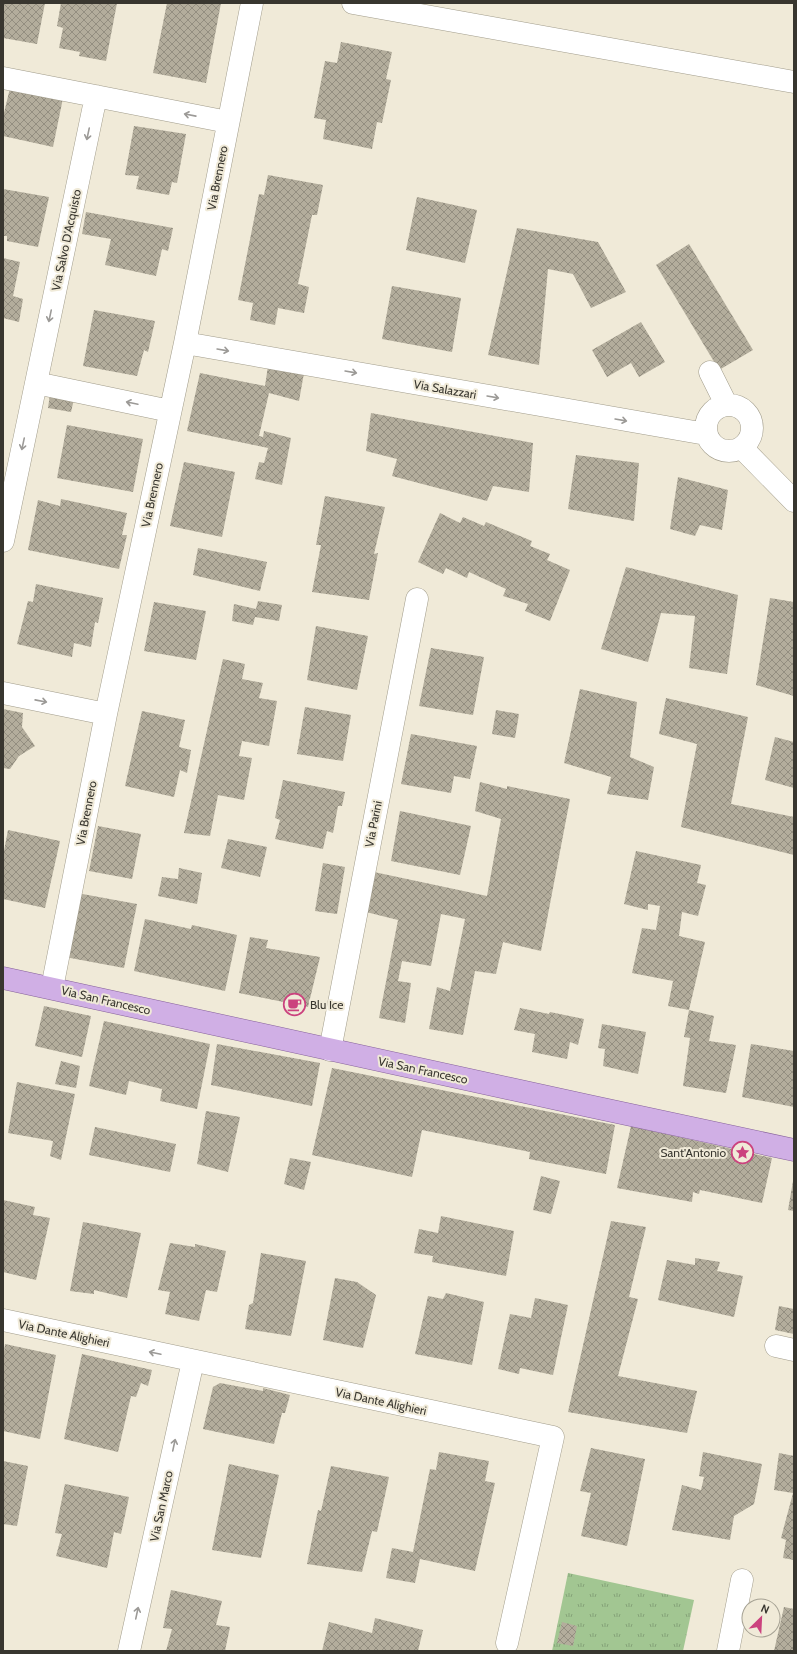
<svg xmlns="http://www.w3.org/2000/svg" width="797" height="1654" viewBox="0 0 797 1654" font-family="Cabin,sans-serif">
  <style>
    .park { fill: url(#park-tufts) }
    .building { fill: url(#building-cross-hatch) }
    .lines { fill: none; stroke-linecap: round; stroke-linejoin: round }
    .minor-casing { stroke: #a19c8b; stroke-width: 23 }
    .major-casing { stroke: #86629a; stroke-width: 23 }
    .minor { stroke: #fff; stroke-width: 22 }
    .major { stroke: #d0afe5; stroke-width: 22 }
    .oneway { stroke: #9c9a97 }
    .labels { text-anchor: middle; dominant-baseline: central; stroke-width: 4; stroke-linejoin: round; paint-order: stroke }
    .street-label { font-size: 12px; fill: #38362f; stroke: #f0ead8 }
    .poi-label { font-size: 12px; fill: #38362f; stroke: #f0ead8; text-anchor: start }
  </style>
  <defs>
    <pattern id="park-tufts" width="24" height="20" patternUnits="userSpaceOnUse"><rect width="24" height="20" fill="#a2c692"/><path d="M3 7l-1-3M5 7V3M7 7l1-3M15 17l-1-3M17 17v-4M19 17l1-3" fill="none" stroke="#85a278"/></pattern>
    <pattern id="building-cross-hatch" width="8" height="8" patternUnits="userSpaceOnUse"><rect width="8" height="8" fill="#b3ad9c"/><path d="M0 0l8 8M0 8l8-8" fill="none" stroke="#938e80"/></pattern>
  </defs>
  <rect width="100%" height="100%" fill="#f0ead8"/>
  <!-- park -->
  <path class="park" d="M 568,1573 L 694,1600 L 683,1651 L 552,1651 Z"/>
  <!-- building -->
  <path class="building" d="M 3,3 L 45,3 L 37,44 L 3,38 Z
    M 61,3 L 117,3 L 106,61 L 79,56 L 80,52 L 59,48 L 63,28 L 57,26 Z
    M 167,3 L 221,3 L 206,83 L 153,73 Z
    M 341,42 L 392,52 L 386,79 L 391,80 L 382,123 L 377,122 L 372,149 L 323,139 L 326,120 L 314,118 L 325,61 L 337,63 Z
    M 10,88 L 63,98 L 53,147 L 3,136 L 3,117 Z
    M 134,126 L 186,134 L 177,183 L 172,182 L 169,195 L 136,189 L 139,176 L 125,175 Z
    M 268,175 L 323,185 L 317,215 L 312,215 L 298,284 L 309,287 L 304,313 L 278,308 L 275,325 L 250,320 L 253,303 L 238,300 L 259,194 L 264,195 Z
    M 3,189 L 49,197 L 38,247 L 7,241 L 7,236 L 3,236 Z
    M 417,197 L 477,210 L 465,263 L 406,250 Z
    M 86,212 L 173,228 L 168,251 L 162,249 L 156,276 L 105,265 L 111,239 L 82,234 Z
    M 517,228 L 598,242 L 626,292 L 591,308 L 573,274 L 548,269 L 539,365 L 488,355 Z
    M 689,244 L 753,350 L 719,370 L 656,265 Z
    M 3,258 L 20,262 L 13,296 L 23,299 L 19,322 L 3,318 Z
    M 392,286 L 461,298 L 452,352 L 382,339 Z
    M 94,310 L 155,321 L 148,352 L 144,350 L 137,376 L 83,366 Z
    M 641,322 L 665,362 L 639,377 L 631,363 L 607,377 L 592,350 Z
    M 268,366 L 304,373 L 299,401 L 269,393 L 259,436 L 263,437 L 264,431 L 291,438 L 282,485 L 255,479 L 259,462 L 264,463 L 268,448 L 187,431 L 200,373 L 265,386 Z
    M 50,394 L 74,399 L 71,412 L 48,408 Z
    M 371,413 L 533,443 L 529,492 L 493,486 L 487,501 L 392,476 L 397,459 L 366,451 Z
    M 67,425 L 143,439 L 133,492 L 57,478 Z
    M 576,455 L 639,463 L 634,521 L 568,509 Z
    M 184,462 L 235,472 L 222,537 L 170,526 Z
    M 678,477 L 728,490 L 722,530 L 700,525 L 695,536 L 670,529 Z
    M 325,496 L 385,507 L 374,554 L 378,553 L 369,600 L 312,592 L 321,545 L 316,545 Z
    M 61,499 L 127,513 L 122,535 L 127,535 L 119,569 L 28,550 L 38,500 L 60,506 Z
    M 440,513 L 460,523 L 463,517 L 484,526 L 486,522 L 532,541 L 530,546 L 550,554 L 547,560 L 570,570 L 550,621 L 525,611 L 528,604 L 503,596 L 506,589 L 469,572 L 467,578 L 446,568 L 443,574 L 418,562 Z
    M 198,548 L 267,562 L 260,591 L 193,575 Z
    M 626,567 L 738,595 L 727,674 L 689,668 L 695,616 L 661,613 L 648,662 L 601,649 Z
    M 36,584 L 103,598 L 98,623 L 95,622 L 91,647 L 74,643 L 72,657 L 17,644 L 28,601 L 33,602 Z
    M 770,598 L 794,602 L 794,696 L 756,685 Z
    M 258,601 L 282,605 L 279,621 L 255,617 L 253,625 L 232,621 L 234,604 L 256,609 Z
    M 154,602 L 206,611 L 196,660 L 144,651 Z
    M 316,626 L 368,636 L 357,690 L 307,680 Z
    M 431,648 L 484,657 L 473,715 L 419,706 Z
    M 223,659 L 245,664 L 242,679 L 263,683 L 259,698 L 277,701 L 269,746 L 242,741 L 239,756 L 252,758 L 244,800 L 218,795 L 210,836 L 184,833 Z
    M 580,689 L 637,702 L 630,757 L 654,767 L 648,800 L 607,794 L 611,777 L 564,763 Z
    M 666,698 L 748,717 L 731,804 L 794,817 L 794,855 L 681,827 L 697,744 L 659,734 Z
    M 305,707 L 351,715 L 343,761 L 297,754 Z
    M 3,709 L 23,713 L 22,727 L 35,746 L 19,756 L 10,769 L 3,768 Z
    M 496,710 L 519,714 L 515,738 L 492,734 Z
    M 142,711 L 185,720 L 179,747 L 191,750 L 187,773 L 180,770 L 174,797 L 125,786 Z
    M 411,734 L 477,746 L 470,779 L 454,776 L 451,793 L 401,784 Z
    M 775,737 L 794,742 L 794,788 L 765,780 Z
    M 283,780 L 345,792 L 342,806 L 338,806 L 333,833 L 327,831 L 323,849 L 275,839 L 280,820 L 275,818 Z
    M 480,782 L 507,789 L 507,786 L 570,799 L 541,951 L 503,942 L 496,974 L 475,971 L 463,1035 L 429,1029 L 437,987 L 450,991 L 465,919 L 441,914 L 431,966 L 402,961 L 398,981 L 411,983 L 405,1023 L 379,1018 L 398,920 L 366,912 L 374,872 L 487,896 L 501,819 L 475,811 Z
    M 400,811 L 471,826 L 460,875 L 391,861 Z
    M 98,826 L 141,834 L 132,879 L 89,871 Z
    M 8,830 L 60,841 L 45,908 L 3,899 L 3,856 Z
    M 228,839 L 267,847 L 260,877 L 221,868 Z
    M 636,851 L 701,865 L 697,883 L 706,885 L 698,916 L 682,912 L 679,936 L 705,942 L 689,1010 L 668,1006 L 673,981 L 632,973 L 642,928 L 656,930 L 660,906 L 648,904 L 648,910 L 624,904 Z
    M 323,863 L 345,867 L 337,914 L 315,911 Z
    M 179,868 L 202,873 L 197,904 L 158,896 L 162,877 L 178,879 Z
    M 77,893 L 137,904 L 124,968 L 65,957 Z
    M 145,919 L 191,929 L 192,925 L 237,935 L 225,991 L 134,971 Z
    M 250,937 L 268,940 L 266,948 L 320,957 L 308,1007 L 239,993 Z
    M 44,1006 L 91,1016 L 82,1057 L 35,1046 Z
    M 520,1008 L 549,1014 L 550,1012 L 584,1019 L 578,1045 L 570,1042 L 567,1059 L 532,1052 L 535,1034 L 514,1030 Z
    M 689,1010 L 714,1016 L 709,1041 L 736,1045 L 726,1093 L 683,1086 L 690,1038 L 684,1037 Z
    M 104,1021 L 210,1044 L 197,1109 L 160,1101 L 162,1089 L 129,1081 L 126,1095 L 89,1086 Z
    M 602,1024 L 646,1032 L 638,1074 L 603,1066 L 605,1049 L 598,1048 Z
    M 217,1044 L 320,1063 L 312,1106 L 211,1085 Z
    M 751,1044 L 794,1051 L 794,1107 L 742,1097 Z
    M 61,1061 L 80,1066 L 76,1088 L 55,1084 Z
    M 332,1068 L 615,1125 L 606,1174 L 529,1159 L 530,1152 L 422,1130 L 412,1177 L 312,1155 Z
    M 17,1082 L 75,1094 L 61,1160 L 50,1156 L 53,1141 L 8,1133 Z
    M 206,1111 L 240,1117 L 228,1172 L 197,1164 Z
    M 631,1126 L 772,1158 L 762,1203 L 700,1190 L 699,1194 L 693,1192 L 692,1202 L 617,1188 Z
    M 95,1127 L 176,1144 L 170,1172 L 89,1155 Z
    M 290,1158 L 311,1162 L 304,1190 L 284,1184 Z
    M 541,1176 L 560,1181 L 551,1214 L 533,1210 Z
    M 793,1181 L 794,1181 L 794,1211 L 788,1210 Z
    M 3,1200 L 35,1207 L 33,1215 L 50,1218 L 36,1280 L 3,1272 Z
    M 441,1216 L 514,1231 L 506,1276 L 432,1262 L 433,1256 L 414,1253 L 419,1229 L 438,1233 Z
    M 611,1221 L 646,1227 L 629,1297 L 638,1299 L 618,1376 L 697,1391 L 687,1433 L 568,1412 Z
    M 83,1222 L 141,1233 L 127,1298 L 94,1290 L 94,1294 L 70,1291 Z
    M 170,1243 L 195,1247 L 195,1244 L 226,1251 L 217,1292 L 206,1290 L 199,1321 L 165,1314 L 170,1292 L 158,1290 Z
    M 261,1253 L 306,1261 L 291,1336 L 245,1329 L 249,1305 L 253,1303 Z
    M 695,1258 L 720,1262 L 717,1271 L 743,1276 L 734,1317 L 658,1300 L 667,1260 L 695,1265 Z
    M 335,1278 L 357,1282 L 376,1295 L 363,1348 L 323,1340 Z
    M 446,1293 L 484,1302 L 472,1365 L 415,1354 L 428,1296 L 443,1299 Z
    M 535,1298 L 568,1305 L 553,1375 L 520,1368 L 519,1374 L 498,1369 L 510,1314 L 531,1318 Z
    M 779,1306 L 794,1309 L 794,1334 L 775,1330 Z
    M 5,1344 L 56,1355 L 40,1439 L 3,1431 L 3,1359 Z
    M 82,1354 L 152,1370 L 148,1386 L 141,1383 L 136,1397 L 131,1396 L 118,1452 L 64,1439 Z
    M 220,1383 L 263,1391 L 263,1388 L 290,1395 L 285,1413 L 282,1413 L 274,1444 L 203,1429 L 213,1387 Z
    M 591,1448 L 645,1459 L 627,1546 L 581,1536 L 591,1493 L 580,1491 Z
    M 439,1452 L 489,1461 L 485,1481 L 495,1483 L 475,1571 L 420,1559 L 415,1583 L 386,1578 L 392,1548 L 413,1552 L 430,1469 L 436,1470 Z
    M 703,1452 L 762,1464 L 754,1504 L 734,1516 L 730,1540 L 672,1530 L 682,1485 L 701,1490 L 704,1477 L 699,1476 Z
    M 779,1453 L 794,1456 L 794,1560 L 783,1558 L 786,1540 L 781,1538 L 793,1493 L 774,1490 Z
    M 3,1461 L 28,1466 L 17,1526 L 3,1524 Z
    M 229,1464 L 279,1475 L 261,1558 L 212,1550 Z
    M 331,1466 L 389,1477 L 377,1532 L 372,1531 L 362,1572 L 307,1564 L 318,1510 L 321,1511 Z
    M 65,1484 L 129,1497 L 121,1534 L 114,1532 L 107,1568 L 56,1556 L 62,1534 L 55,1533 Z
    M 171,1590 L 222,1601 L 216,1625 L 230,1627 L 225,1651 L 166,1651 L 172,1629 L 163,1628 Z
    M 784,1607 L 794,1609 L 794,1651 L 774,1651 Z
    M 375,1618 L 423,1630 L 418,1651 L 322,1651 L 329,1622 L 372,1633 Z
    M 562,1622 L 577,1626 L 573,1646 L 557,1643 Z"/>
  <g class="lines">
    <defs>
      <path id="minor" d="M 353,3 L 794,82
        M 3,78 L 228,122
        M 185,343 L 706,434
        M 710,372 L 726,404
        M 36,383 L 170,411
        M706 428a23 23 0 1 1 46 0a23 23 0 1 1-46 0Z
        M 742,448 L 794,501
        M 3,541 L 96,96
        M 3,693 L 106,714
        M 52,988 L 106,714 L 185,343 L 252,3
        M 330,1050 L 417,599
        M 3,1320 L 553,1437 L 507,1643
        M 776,1346 L 794,1350
        M 129,1651 L 193,1361
        M 728,1651 L 742,1580"/>
      <path id="major" d="M 3,978 L 589,1106 L 794,1150"/>
    </defs>
    <!-- minor casing -->
    <use href="#minor" class="minor-casing"/>
    <!-- major casing -->
    <use href="#major" class="major-casing"/>
    <!-- minor -->
    <use href="#minor" class="minor"/>
    <!-- major -->
    <use href="#major" class="major"/>
  </g>
  <!-- one-way arrows -->
  <defs><path id="oneway-shaft" d="M-6 0H5M1.5-3L5.5 0L1.5 3" fill="none" stroke-width="1.6" stroke-linecap="round" stroke-linejoin="round"/></defs>
  <g class="oneway">
    <use href="#oneway-shaft" transform="translate(190 115) rotate(-169)"/>
    <use href="#oneway-shaft" transform="translate(88 134) rotate(102)"/>
    <use href="#oneway-shaft" transform="translate(50 316) rotate(102)"/>
    <use href="#oneway-shaft" transform="translate(223 350) rotate(10)"/>
    <use href="#oneway-shaft" transform="translate(351 372) rotate(10)"/>
    <use href="#oneway-shaft" transform="translate(493 397) rotate(10)"/>
    <use href="#oneway-shaft" transform="translate(132 403) rotate(-168)"/>
    <use href="#oneway-shaft" transform="translate(621 420) rotate(10)"/>
    <use href="#oneway-shaft" transform="translate(23 444) rotate(102)"/>
    <use href="#oneway-shaft" transform="translate(41 701) rotate(11)"/>
    <use href="#oneway-shaft" transform="translate(155 1353) rotate(-168)"/>
    <use href="#oneway-shaft" transform="translate(174 1445) rotate(-78)"/>
    <use href="#oneway-shaft" transform="translate(137 1613) rotate(-78)"/>
  </g>
  <!-- icons -->
  <defs>
    <symbol id="cafe-ring" viewBox="-11 -11 22 22"><circle r="9.5" fill="#f0ead8" stroke="#cb427e" stroke-width="1.5"/><path d="M-5.5-4.5H6V0H3Q3 3.5 0 3.5H-2.5Q-5.5 3.5-5.5 0ZM3-3.2v2h1.7v-2ZM-6 4.5H4V6H-6Z" fill="#cb427e"/></symbol>
    <symbol id="sight-ring" viewBox="-11 -11 22 22"><circle r="9.5" fill="#f0ead8" stroke="#cb427e" stroke-width="1.5"/><path d="M0-6L1.8-2.2L6-1.7L2.9 1.2L3.7 5.4L0 3.3L-3.7 5.4L-2.9 1.2L-6-1.7L-1.8-2.2Z" fill="#cb427e"/></symbol>
  </defs>
  <g fill-rule="evenodd">
    <use href="#cafe-ring" x="282" y="992" width="25" height="25"/>
    <use href="#sight-ring" x="730" y="1140" width="25" height="25"/>
  </g>
  <g class="labels">
    <!-- street labels -->
    <g class="street-label">
      <text transform="translate(217 178) rotate(-79)">Via Brennero</text>
      <text transform="translate(66 240) rotate(-78)">Via Salvo D'Acquisto</text>
      <text transform="translate(445 389) rotate(10)">Via Salazzari</text>
      <text transform="translate(152 495) rotate(-78)">Via Brennero</text>
      <text transform="translate(86 813) rotate(-79)">Via Brennero</text>
      <text transform="translate(373 824) rotate(-79)">Via Parini</text>
      <text transform="translate(106 1000) rotate(13)">Via San Francesco</text>
      <text transform="translate(423 1070) rotate(12)">Via San Francesco</text>
      <text transform="translate(64 1333) rotate(12)">Via Dante Alighieri</text>
      <text transform="translate(381 1401) rotate(12)">Via Dante Alighieri</text>
      <text transform="translate(161 1506) rotate(-78)">Via San Marco</text>
    </g>
    <!-- poi labels -->
    <g class="poi-label">
      <text x="310" y="1004">Blu Ice</text>
      <text x="726" y="1152" text-anchor="end">Sant'Antonio</text>
    </g>
  </g>
  <!-- border -->
  <rect width="797" height="1654" fill="none" stroke="#38362f" stroke-width="8"/>
  <!-- north arrow -->
  <g transform="translate(761 1618) rotate(24)"><circle r="19" fill="#f0ead8" stroke="#a6a294"/>
  <path d="M0-3L7 15L0 10L-7 15Z" fill="#cb427e"/>
  <text y="-6" font-size="11" font-weight="bold" text-anchor="middle" fill="#38362f">N</text>
  </g>
</svg>
